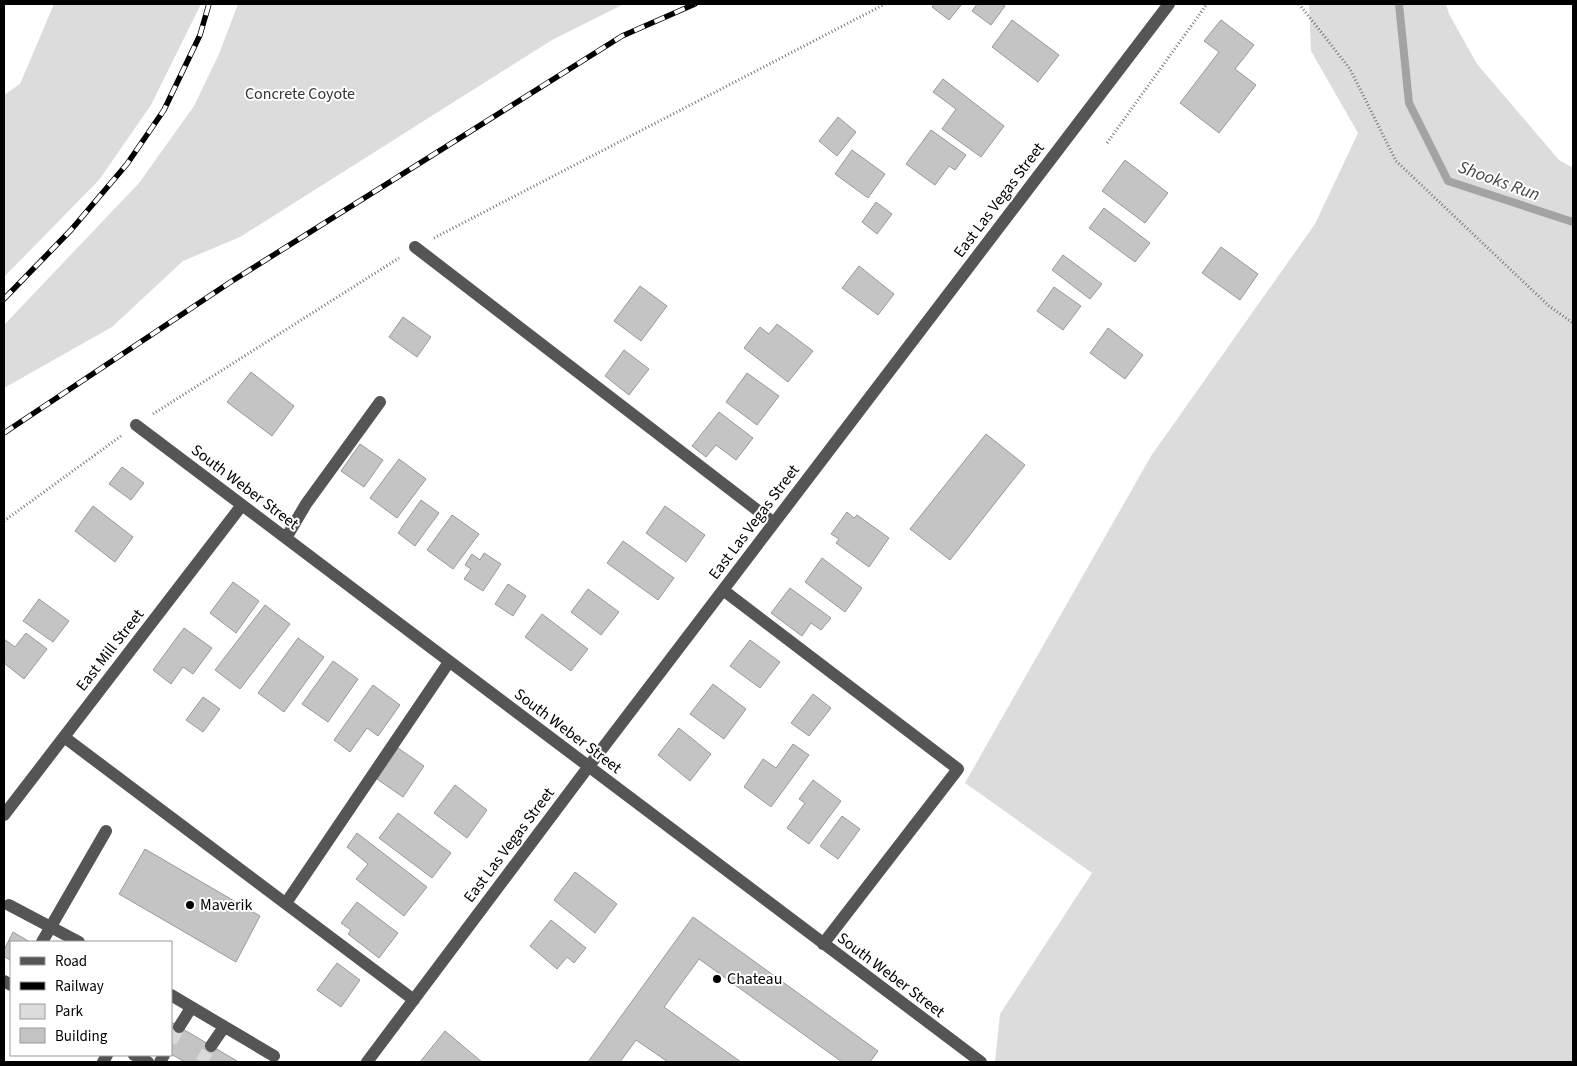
<svg xmlns="http://www.w3.org/2000/svg" width="1577" height="1066" viewBox="0 0 1577 1066" font-family="'Source Sans 3',sans-serif">
  <style>
    .green { fill: #dcdcdc }
    .lines { fill: none; stroke-linecap: round; stroke-linejoin: round }
    .stream { stroke: #a3a3a3; stroke-width: 8 }
    .building { fill: #c4c4c4; stroke: #999 }
    .minor-tunnel { stroke: #d9d9d9; stroke-width: 12; stroke-dasharray: 12 6; stroke-linecap: butt }
    .path { stroke: #777; stroke-width: 3; stroke-dasharray: 1 2.5; stroke-linecap: butt }
    .minor { stroke: #555; stroke-width: 12 }
    .rail-casing { stroke: #000; stroke-width: 5.5 }
    .rail { stroke: #fff; stroke-width: 4; stroke-dasharray: 11; stroke-linecap: butt }
    .poi-dot { fill: #000; stroke: #fff; stroke-width: 2 }
    .labels { text-anchor: middle; dominant-baseline: central; stroke-width: 4; stroke-linejoin: round; paint-order: stroke }
    .park-label { font-size: 16px; fill: #333; stroke: #fff }
    .street-label { font-size: 16px; fill: #000; stroke: #fff }
    .poi-label { font-size: 16px; fill: #000; stroke: #fff; text-anchor: start }
    .water-label { font-size: 18px; font-style: italic; fill: #444; stroke: #fff }
  </style>
  <rect width="100%" height="100%" fill="#fff"/>
  <!-- green -->
  <path class="green" d="M 54,4 L 201,4 L 151,105 L 99,180 L 4,277 L 4,95 L 20,84 Z
    M 238,4 L 624,4 L 552,40 L 240,237 L 183,261 L 112,327 L 4,388 L 4,325 L 139,183 L 194,106 L 219,54 Z
    M 1309,4 L 1446,4 L 1449,14 L 1477,64 L 1559,160 L 1573,168 L 1573,1062 L 995,1062 L 1000,1014 L 1092,873 L 965,783 L 1151,456 L 1315,224 L 1358,133 L 1311,51 Z"/>
  <g class="lines">
    <!-- stream -->
    <path class="stream" d="M 1399,4 L 1409,103 L 1448,181 L 1573,222"/>
  </g>
  <!-- building -->
  <path class="building" d="M 934,4 L 962,4 L 949,20 L 932,7 Z
    M 977,4 L 1001,4 L 1005,6 L 991,25 L 972,11 Z
    M 1012,20 L 1059,55 L 1038,82 L 992,47 Z
    M 1221,20 L 1254,45 L 1235,69 L 1256,85 L 1219,133 L 1180,103 L 1219,52 L 1204,41 Z
    M 943,79 L 1004,126 L 981,157 L 942,129 L 956,109 L 933,92 Z
    M 838,117 L 856,132 L 837,156 L 819,141 Z
    M 931,130 L 966,155 L 955,170 L 949,166 L 935,185 L 906,164 Z
    M 852,150 L 885,174 L 868,198 L 835,174 Z
    M 1125,160 L 1168,193 L 1145,223 L 1102,191 Z
    M 876,202 L 892,214 L 877,234 L 862,222 Z
    M 1104,208 L 1150,243 L 1135,262 L 1089,228 Z
    M 1221,247 L 1258,274 L 1240,300 L 1202,273 Z
    M 1063,255 L 1102,284 L 1090,299 L 1052,270 Z
    M 859,266 L 894,294 L 878,315 L 842,288 Z
    M 640,286 L 667,306 L 641,341 L 614,321 Z
    M 1054,287 L 1081,306 L 1063,330 L 1037,311 Z
    M 403,317 L 431,337 L 417,357 L 389,337 Z
    M 777,324 L 813,351 L 788,382 L 744,348 L 760,327 L 769,334 Z
    M 1108,328 L 1143,355 L 1125,379 L 1090,353 Z
    M 624,350 L 649,369 L 629,395 L 605,376 Z
    M 251,372 L 294,406 L 272,436 L 227,402 Z
    M 747,373 L 779,396 L 757,425 L 726,402 Z
    M 719,412 L 753,438 L 736,460 L 716,445 L 706,457 L 692,446 Z
    M 986,434 L 1025,465 L 950,560 L 910,529 Z
    M 360,444 L 383,460 L 364,487 L 341,471 Z
    M 399,459 L 426,479 L 397,518 L 370,498 Z
    M 122,467 L 144,483 L 131,500 L 109,484 Z
    M 421,500 L 439,513 L 415,546 L 398,533 Z
    M 93,506 L 133,537 L 115,562 L 75,531 Z
    M 665,506 L 705,535 L 686,562 L 646,533 Z
    M 847,512 L 854,518 L 857,515 L 889,538 L 869,567 L 836,543 L 839,539 L 831,534 Z
    M 452,515 L 479,534 L 453,569 L 427,550 Z
    M 623,541 L 674,578 L 658,600 L 607,563 Z
    M 484,553 L 501,564 L 483,591 L 464,579 L 471,569 L 465,565 L 472,554 L 480,560 Z
    M 822,558 L 862,588 L 845,612 L 805,582 Z
    M 233,582 L 259,601 L 236,633 L 210,613 Z
    M 508,584 L 526,596 L 513,616 L 495,604 Z
    M 790,588 L 831,618 L 821,630 L 811,623 L 802,636 L 771,613 Z
    M 588,589 L 619,612 L 601,635 L 571,612 Z
    M 39,599 L 69,621 L 53,642 L 23,621 Z
    M 265,605 L 290,624 L 240,689 L 215,670 Z
    M 542,614 L 588,649 L 571,671 L 525,637 Z
    M 184,628 L 212,648 L 193,674 L 183,667 L 171,684 L 153,670 Z
    M 26,633 L 47,649 L 24,679 L 4,663 L 4,639 L 15,647 Z
    M 298,638 L 324,657 L 284,712 L 258,693 Z
    M 750,640 L 780,662 L 760,688 L 730,666 Z
    M 333,661 L 358,679 L 328,722 L 302,704 Z
    M 713,684 L 746,709 L 724,739 L 690,714 Z
    M 373,685 L 400,705 L 378,736 L 367,728 L 350,752 L 334,740 Z
    M 813,694 L 831,708 L 809,736 L 791,723 Z
    M 203,697 L 220,709 L 203,732 L 186,720 Z
    M 679,728 L 711,754 L 690,781 L 658,755 Z
    M 793,744 L 809,755 L 771,807 L 744,787 L 763,759 L 776,768 Z
    M 398,748 L 424,766 L 403,797 L 377,779 Z
    M 813,780 L 841,801 L 809,844 L 787,828 L 805,803 L 799,799 Z
    M 455,785 L 487,810 L 467,838 L 434,813 Z
    M 398,813 L 451,853 L 432,878 L 379,838 Z
    M 842,816 L 860,829 L 838,859 L 820,846 Z
    M 357,833 L 427,887 L 404,916 L 356,879 L 368,864 L 347,847 Z
    M 145,849 L 260,916 L 236,962 L 119,894 Z
    M 575,872 L 617,904 L 595,933 L 554,900 Z
    M 357,902 L 398,933 L 379,958 L 348,934 L 351,930 L 341,923 Z
    M 693,917 L 878,1051 L 870,1062 L 842,1062 L 699,959 L 664,1007 L 741,1062 L 668,1062 L 636,1040 L 620,1062 L 588,1062 Z
    M 551,920 L 586,948 L 574,963 L 567,957 L 557,969 L 530,946 Z
    M 13,932 L 30,942 L 11,942 L 11,961 L 4,956 L 4,950 Z
    M 337,963 L 360,980 L 341,1007 L 317,990 Z
    M 171,1022 L 237,1061 L 236,1062 L 185,1062 L 171,1054 Z
    M 445,1031 L 482,1062 L 420,1062 Z"/>
  <g class="lines">
    <!-- minor-tunnel -->
    <path class="minor-tunnel" d="M 171,1042 L 179,1027
      M 201,1062 L 211,1046"/>
    <!-- path -->
    <path class="path" d="M 1299,4 L 1350,69 L 1396,161 L 1549,306 L 1573,323
      M 1107,143 L 1207,4
      M 434,238 L 885,4
      M 153,414 L 399,258
      M 4,521 L 121,436"/>
    <!-- minor -->
    <path class="minor" d="M 415,247 L 774,523
      M 136,425 C 418,637 698,852 981,1062
      M 286,538 L 306,504 L 380,402
      M 723,590 L 958,769 L 823,944
      M 64,737 L 414,1000
      M 4,815 L 242,505
      M 286,903 L 449,662
      M 9,905 L 79,942
      M 42,942 L 106,831
      M 4,981 L 11,985
      M 171,995 L 274,1056
      M 179,1027 L 191,1008
      M 211,1046 L 224,1027
      M 134,1055 L 148,1062
      M 103,1062 L 107,1055
      M 160,1062 L 164,1055
      M 367,1062 L 589,766 L 1169,4"/>
    <defs>
      <path id="rail" d="M 4,299 L 71,230 L 127,164 L 164,110 L 200,35 L 209,4
        M 4,433 L 229,283 L 622,36 L 695,4"/>
    </defs>
    <!-- rail casing -->
    <use href="#rail" class="rail-casing"/>
    <!-- rail -->
    <use href="#rail" class="rail"/>
  </g>
  <!-- markers -->
  <g class="poi-dot">
    <circle cx="190" cy="905" r="5"/>
    <circle cx="717" cy="979" r="5"/>
  </g>
  <g class="labels">
    <!-- park labels -->
    <g class="park-label">
      <text x="300" y="94">Concrete Coyote</text>
    </g>
    <!-- street labels -->
    <g class="street-label">
      <text transform="translate(999 200) rotate(-53)">East Las Vegas Street</text>
      <text transform="translate(245 487) rotate(37)">South Weber Street</text>
      <text transform="translate(754 522) rotate(-53)">East Las Vegas Street</text>
      <text transform="translate(110 650) rotate(-52)">East Mill Street</text>
      <text transform="translate(568 731) rotate(37)">South Weber Street</text>
      <text transform="translate(509 845) rotate(-53)">East Las Vegas Street</text>
      <text transform="translate(891 975) rotate(37)">South Weber Street</text>
    </g>
    <!-- poi labels -->
    <g class="poi-label">
      <text x="200" y="905">Maverik</text>
      <text x="727" y="979">Chateau</text>
    </g>
    <!-- water labels -->
    <g class="water-label">
      <text transform="translate(1499 181) rotate(20)">Shooks Run</text>
    </g>
  </g>
  <!-- border -->
  <rect width="1577" height="1066" fill="none" stroke="#000000" stroke-width="10"/>
  <!-- legend -->
  <rect x="10" y="941" width="162" height="115" fill="#ffffff" stroke="#999999"/>
  <rect x="20" y="957" width="25" height="8" fill="#555555" stroke="#999999"/>
  <text x="55" y="966" font-size="15" fill="#000000">Road</text>
  <rect x="20" y="982" width="25" height="8" fill="#000000" stroke="#999999"/>
  <text x="55" y="991" font-size="15" fill="#000000">Railway</text>
  <rect x="20" y="1004" width="25" height="15" fill="#dcdcdc" stroke="#999999"/>
  <text x="55" y="1016" font-size="15" fill="#000000">Park</text>
  <rect x="20" y="1028" width="25" height="15" fill="#c4c4c4" stroke="#999999"/>
  <text x="55" y="1041" font-size="15" fill="#000000">Building</text>
</svg>
